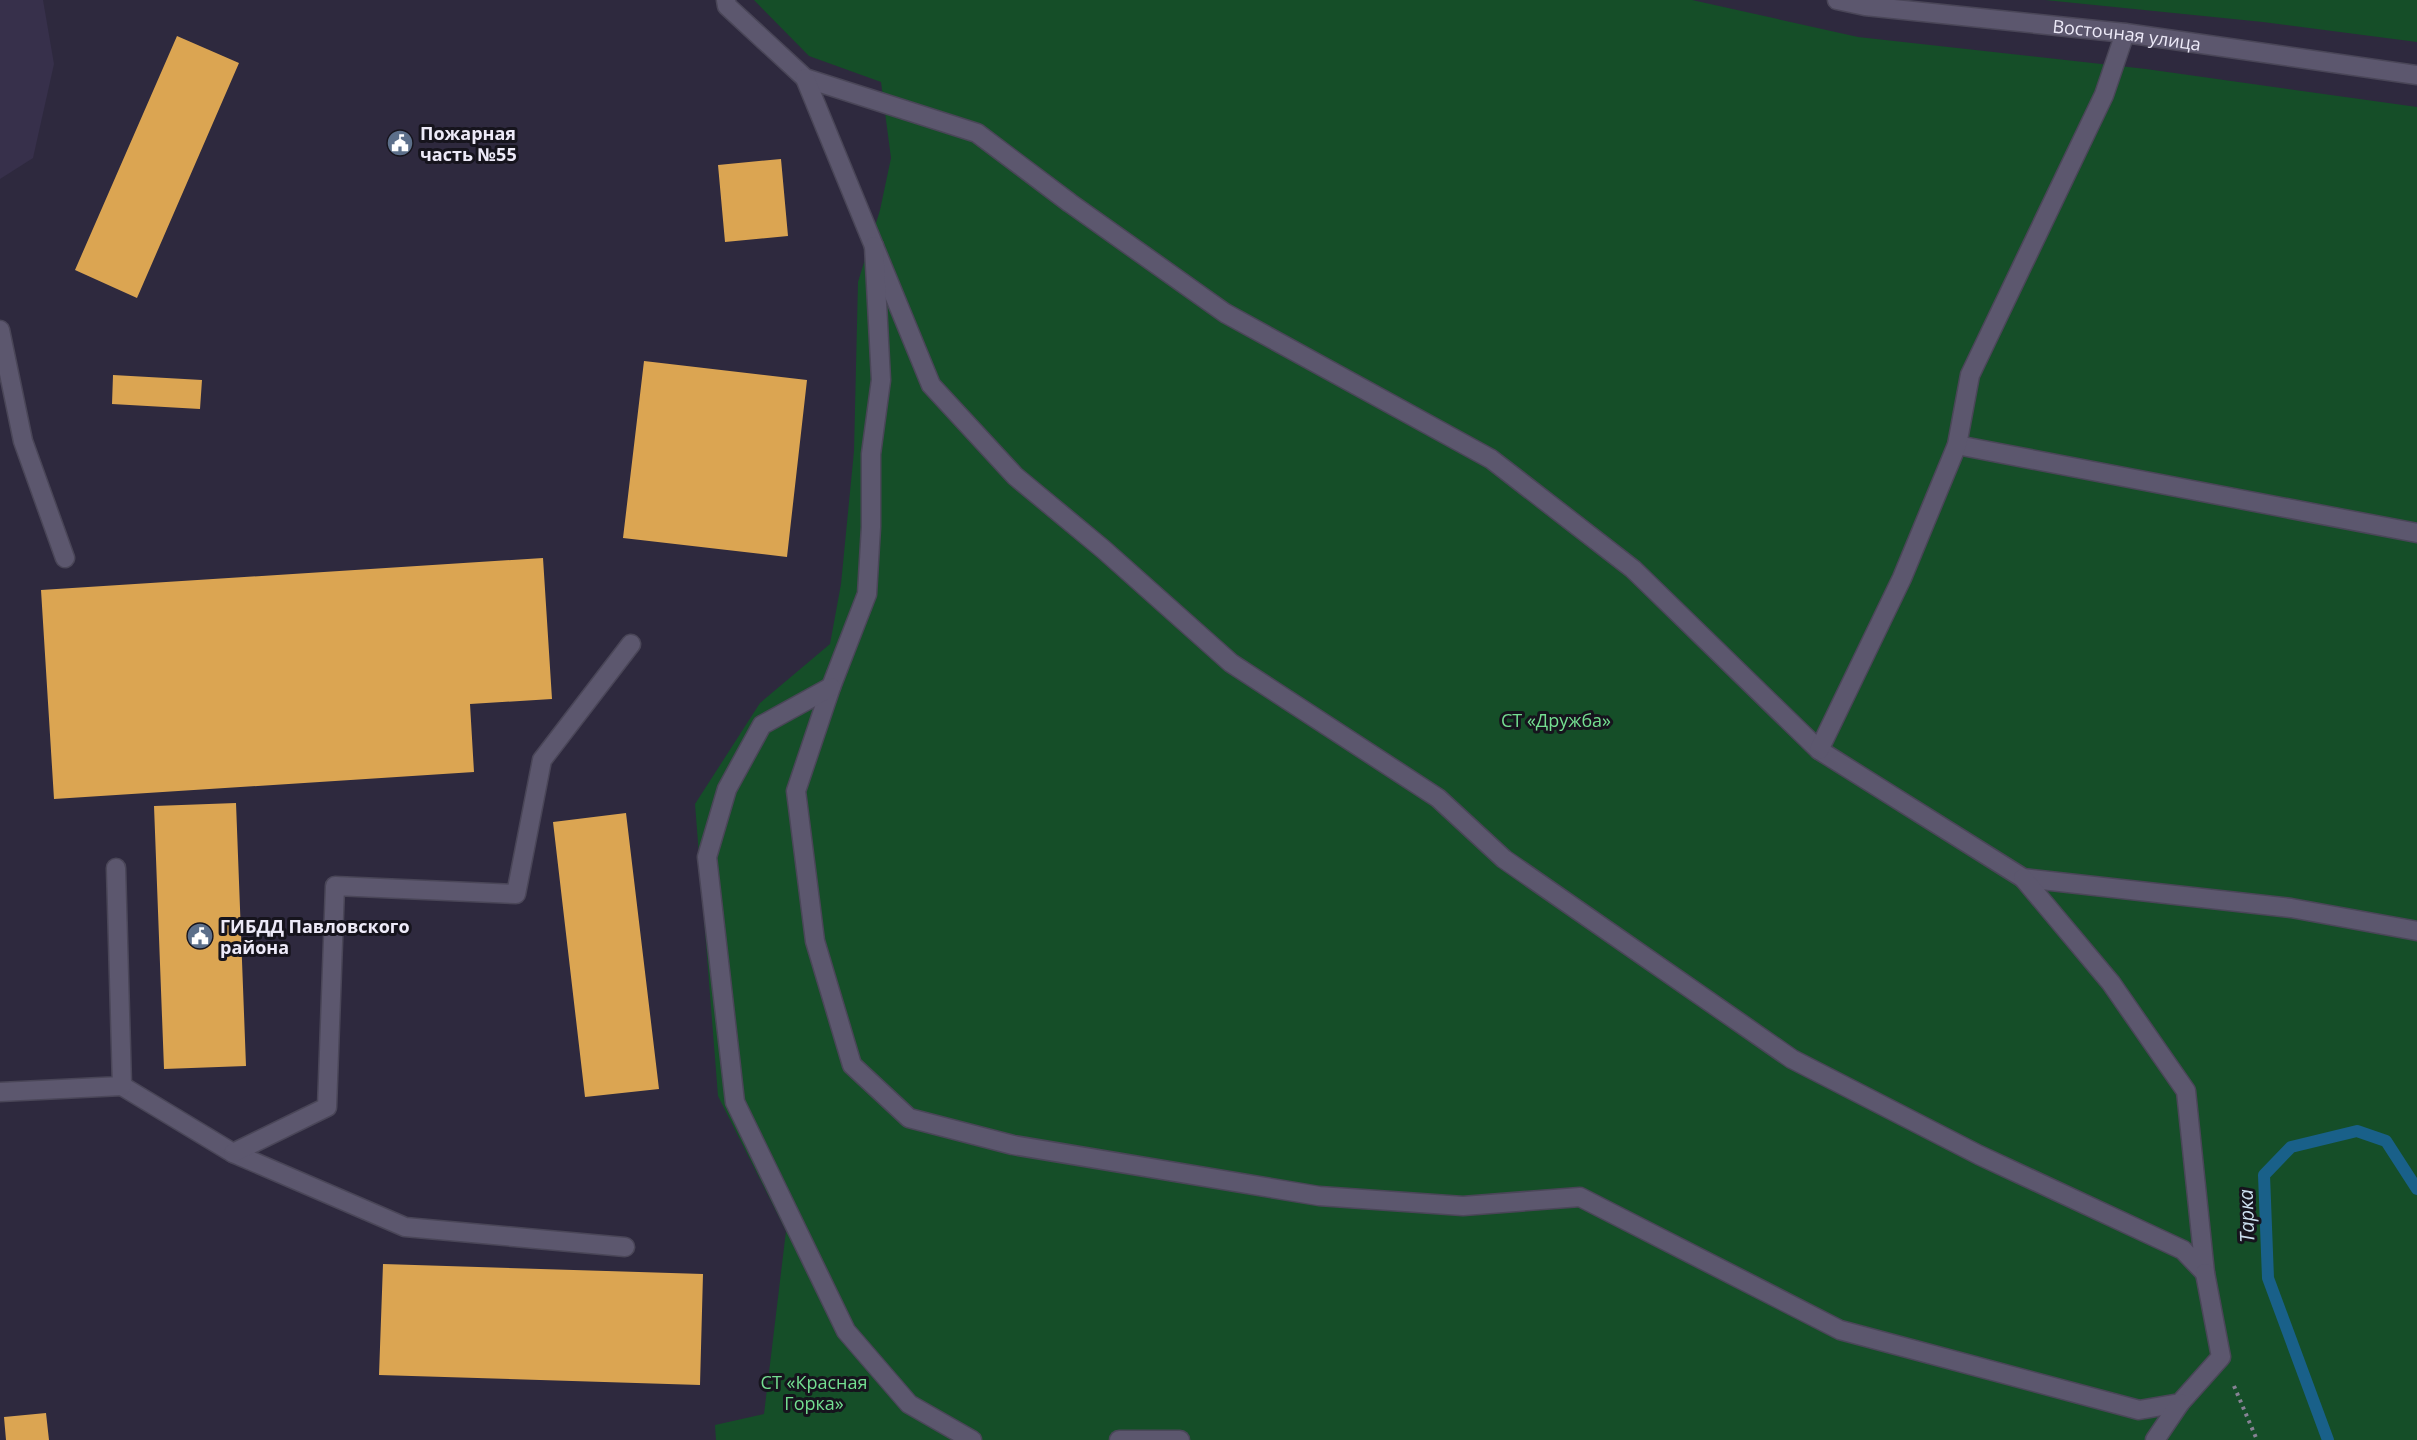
<svg xmlns="http://www.w3.org/2000/svg" width="2417" height="1440" viewBox="0 0 2417 1440" font-family="'Open Sans',sans-serif">
  <style>
    .built { fill: #37304b }
    .green { fill: #154e28 }
    .lines { fill: none; stroke-linecap: round; stroke-linejoin: round }
    .stream { stroke: #196089; stroke-width: 12 }
    .building { fill: #dba552 }
    .minor-casing { stroke: #4a4658; stroke-width: 21 }
    .path { stroke: #868294; stroke-width: 4; stroke-dasharray: 3 4.5; stroke-linecap: butt }
    .minor { stroke: #5c576e; stroke-width: 18 }
    .labels { text-anchor: middle; dominant-baseline: central; stroke-width: 6; stroke-linejoin: round; paint-order: stroke }
    .street-label { font-size: 18px; fill: #edeaf8; stroke: #16141d }
    .poi-label { font-size: 18px; font-weight: bold; fill: #edeaf8; stroke: #16141d; text-anchor: start }
    .park-label { font-size: 18px; fill: #74df91; stroke: #16141d }
    .water-label { font-size: 20px; font-style: italic; fill: #cbdfee; stroke: #16141d }
  </style>
  <rect width="100%" height="100%" fill="#2e293e"/>
  <!-- built -->
  <path class="built" d="M 0,0 L 43,0 L 54,64 L 33,158 L 0,179 Z"/>
  <!-- green -->
  <path class="green" d="M 754,0 L 1692,0 L 1858,37 L 2146,69 L 2417,107 L 2417,1440 L 716,1440 L 715,1425 L 764,1414 L 786,1231 L 718,1096 L 695,804 L 760,703 L 830,644 L 841,584 L 854,451 L 858,282 L 880,210 L 891,158 L 881,82 L 809,56 Z
    M 2045,0 L 2417,0 L 2417,42 L 2263,22 Z"/>
  <g class="lines">
    <!-- stream -->
    <path class="stream" d="M 2328,1440 L 2268,1278 L 2264,1175 L 2291,1147 L 2357,1131 L 2386,1141 L 2417,1189"/>
  </g>
  <!-- building -->
  <path class="building" d="M 177,36 L 239,63 L 137,298 L 75,270 Z
    M 781,159 L 788,236 L 725,242 L 718,165 Z
    M 644,361 L 807,380 L 787,557 L 623,538 Z
    M 113,375 L 202,380 L 200,409 L 112,404 Z
    M 543,558 L 552,699 L 470,704 L 474,772 L 54,799 L 41,590 Z
    M 236,803 L 246,1066 L 164,1069 L 154,806 Z
    M 626,813 L 659,1089 L 585,1097 L 553,822 Z
    M 383,1264 L 703,1274 L 700,1385 L 379,1375 Z
    M 46,1413 L 49,1440 L 6,1440 L 4,1417 Z"/>
  <g class="lines">
    <defs>
      <g id="minor">
        <path d="M 726,0 L 727,6 L 805,78 L 977,133 L 1070,203 L 1225,313 L 1491,459 L 1633,569 L 1819,750 L 2023,878 L 2291,908 L 2417,931"/>
        <path id="s1" d="M 1837,0 L 1865,6 L 2125,33 L 2417,75"/>
        <path d="M 805,78 L 931,385 L 1015,476 L 1103,549 L 1231,663 L 1438,798 L 1504,859 L 1792,1059 L 1979,1155 L 2183,1250 L 2205,1273 L 2186,1091 L 2111,983 L 2023,878"/>
        <path d="M 874,246 L 881,380 L 871,454 L 871,527 L 867,594 L 831,687 L 796,791 L 815,941 L 852,1065 L 909,1118 L 1013,1145 L 1319,1196 L 1463,1206 L 1580,1197 L 1840,1330 L 2139,1410 L 2180,1403 L 2221,1357 L 2205,1273"/>
        <path d="M 0,330 L 23,441 L 65,558"/>
        <path d="M 1957,445 L 2417,533"/>
        <path d="M 831,687 L 762,725 L 727,789 L 707,857 L 735,1102 L 846,1331 L 909,1404 L 972,1440"/>
        <path d="M 1819,750 L 1902,578 L 1957,445 L 1970,375 L 2104,95 L 2125,33"/>
        <path d="M 122,1086 L 233,1153 L 405,1227 L 625,1247"/>
        <path d="M 0,1092 L 122,1086 L 116,868"/>
        <path d="M 233,1153 L 327,1107 L 335,886 L 516,894 L 542,760 L 631,644"/>
        <path d="M 1119,1440 L 1180,1440"/>
        <path d="M 2155,1440 L 2180,1403"/>
      </g>
    </defs>
    <!-- minor casing -->
    <use href="#minor" class="minor-casing"/>
    <!-- path -->
    <path class="path" d="M 2234,1386 L 2257,1440"/>
    <!-- minor -->
    <use href="#minor" class="minor"/>
  </g>
  <!-- icons -->
  <defs>
    <symbol id="civic-disc" viewBox="-11 -11 22 22"><circle r="9.5" fill="#5c6f8a" stroke="#16141d"/><path d="M-.6-6.5H3V-4.5H.6V-3L4-1V1h2V6H-6V1h2V-1L-.6-3ZM-1.2 2.5V6h2.4V2.5Z" fill="#fff"/></symbol>
  </defs>
  <g fill-rule="evenodd">
    <use href="#civic-disc" x="385" y="128" width="30" height="30"/>
    <use href="#civic-disc" x="185" y="921" width="30" height="30"/>
  </g>
  <g class="labels">
    <!-- street labels -->
    <g class="street-label">
      <text stroke="none"><textPath href="#s1" startOffset="292">Восточная улица</textPath></text>
    </g>
    <!-- poi labels -->
    <g class="poi-label">
      <text x="420" y="133">Пожарная<tspan x="420" dy="21">часть №55</tspan></text>
      <text x="220" y="926">ГИБДД Павловского<tspan x="220" dy="21">района</tspan></text>
    </g>
    <!-- park labels -->
    <g class="park-label">
      <text x="1556" y="720">СТ «Дружба»</text>
      <text x="814" y="1382">СТ «Красная<tspan x="814" dy="21">Горка»</tspan></text>
    </g>
    <!-- water labels -->
    <g class="water-label">
      <text transform="translate(2246 1216) rotate(-92)">Тарка</text>
    </g>
  </g>
</svg>
